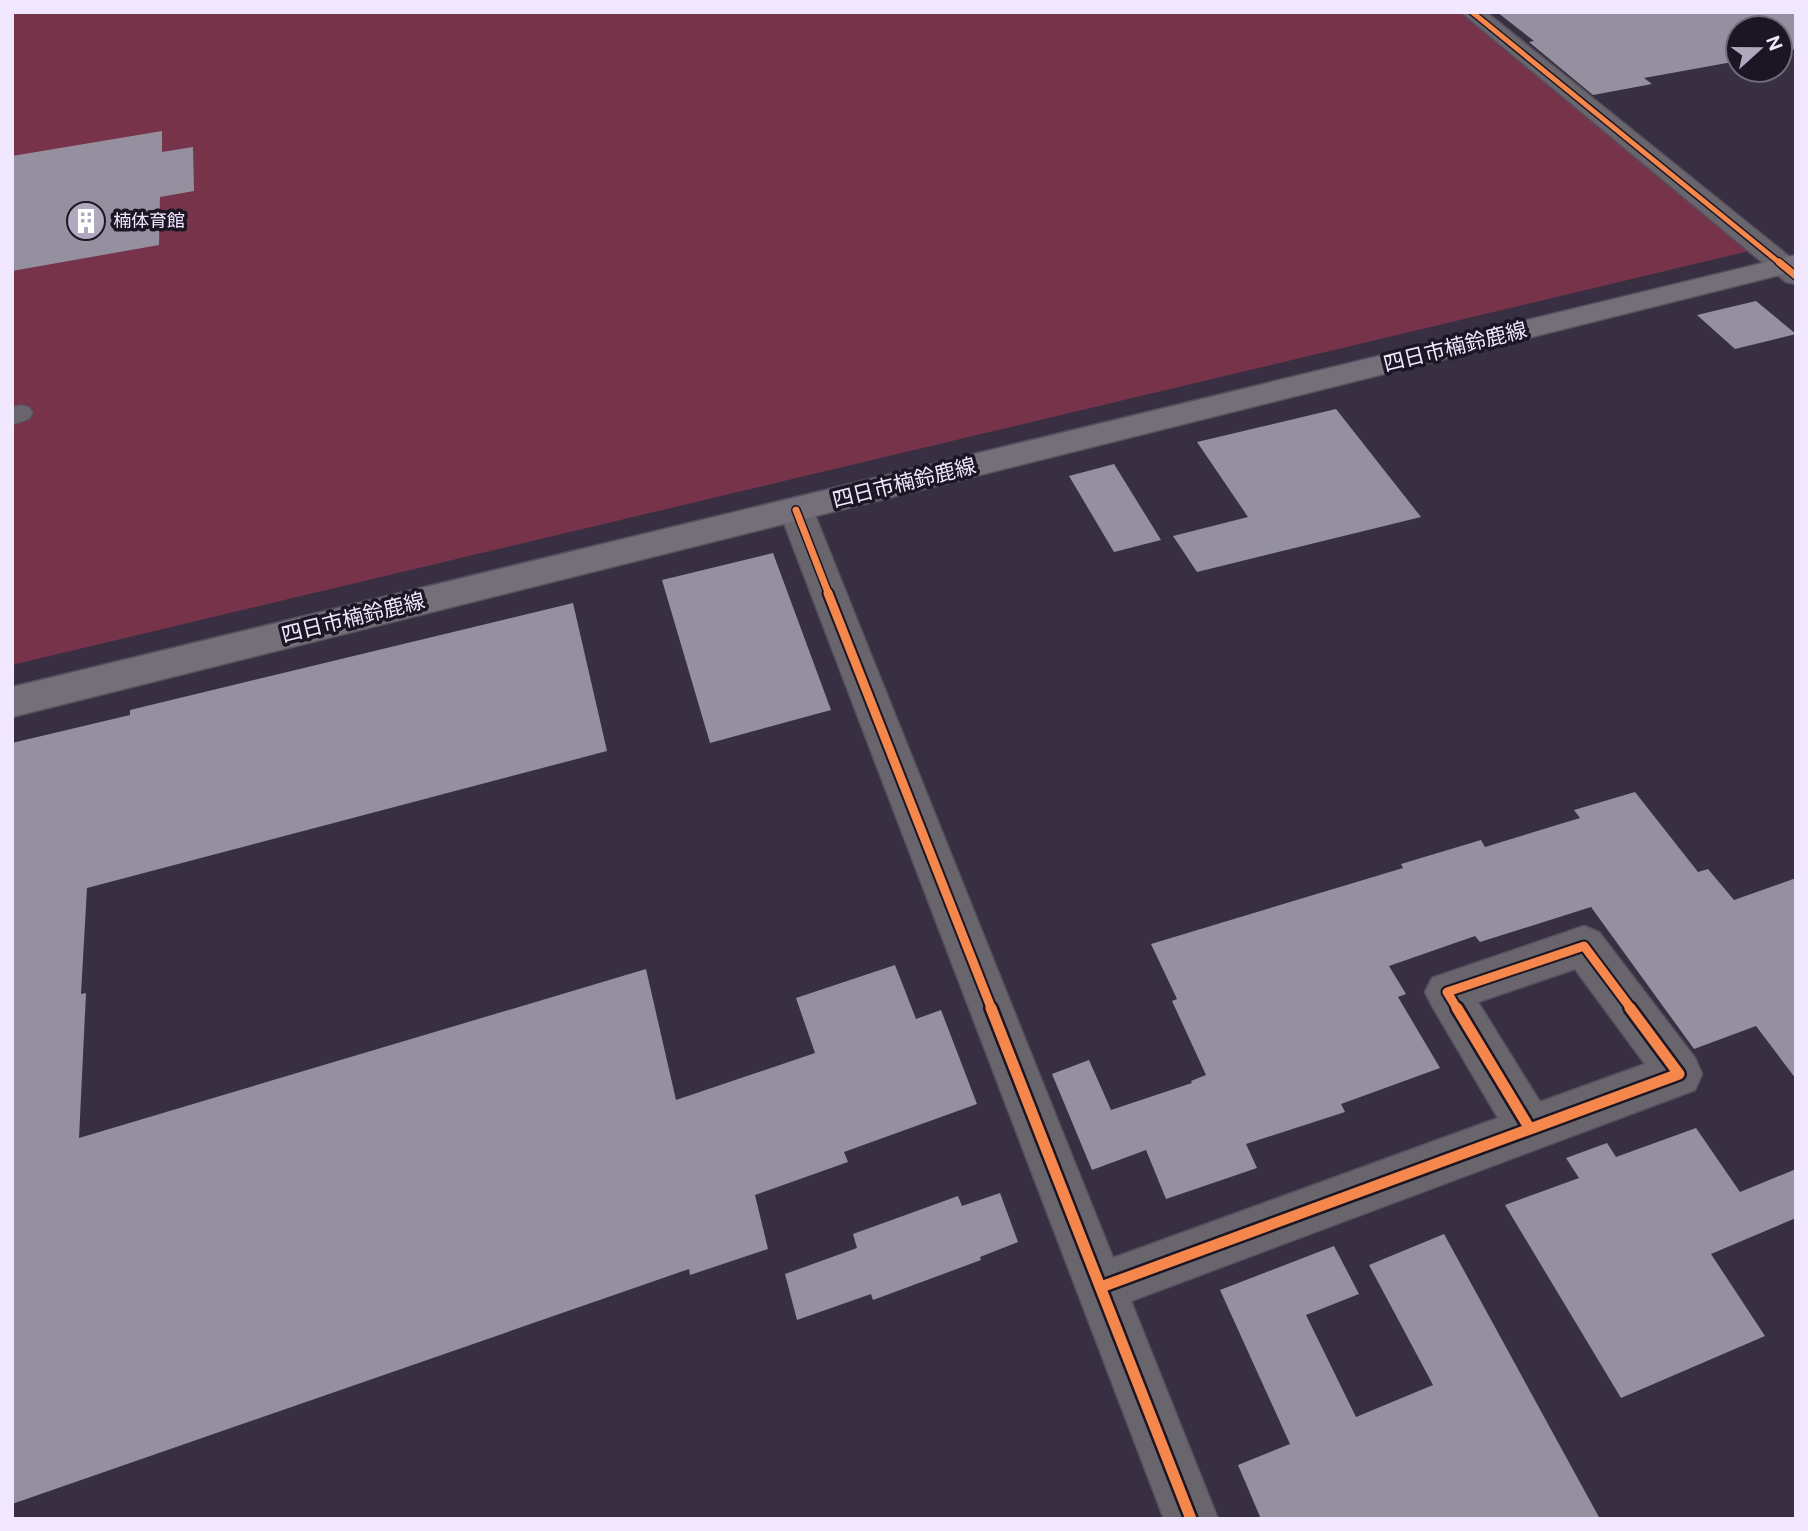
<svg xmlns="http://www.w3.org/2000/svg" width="1808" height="1531" viewBox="0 0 1808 1531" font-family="'DM Sans','Noto Sans JP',sans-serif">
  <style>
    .green { fill: #763349 }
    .building { fill: #9490a0 }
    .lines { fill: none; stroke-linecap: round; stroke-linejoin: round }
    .lane-casing { stroke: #564f5f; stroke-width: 2 }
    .street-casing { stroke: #564f5f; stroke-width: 3 }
    .primary-casing { stroke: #564f5f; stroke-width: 3 }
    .lane { fill: #68666c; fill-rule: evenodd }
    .street { fill: #68666c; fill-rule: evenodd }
    .primary { fill: #746f79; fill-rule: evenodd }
    .cycleway-far3-casing { stroke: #1c1524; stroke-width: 8 }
    .cycleway-far2-casing { stroke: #1c1524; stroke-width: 10 }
    .cycleway-far1-casing { stroke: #1c1524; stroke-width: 13 }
    .cycleway-casing { stroke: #1c1524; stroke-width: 16 }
    .cycleway-far3 { stroke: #f5874c; stroke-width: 5 }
    .cycleway-far2 { stroke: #f5874c; stroke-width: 7 }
    .cycleway-far1 { stroke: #f5874c; stroke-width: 9 }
    .cycleway { stroke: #f5874c; stroke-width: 11 }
    .labels { text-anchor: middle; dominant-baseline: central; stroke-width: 7; stroke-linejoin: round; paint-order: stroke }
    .far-poi-label { font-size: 18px; fill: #f1e8ff; stroke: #1c1524; text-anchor: start }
    .street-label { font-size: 21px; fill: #f1e8ff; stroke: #1c1524 }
  </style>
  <rect width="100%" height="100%" fill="#383042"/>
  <!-- green -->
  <path class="green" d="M 12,12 L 1459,12 L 1749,251 L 12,665 Z"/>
  <!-- building -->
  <path class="building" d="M 1497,12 L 1796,12 L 1796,49 L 1780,52 L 1780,28 L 1738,28 L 1738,61 L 1644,78 L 1652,84 L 1593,95 L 1529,42 L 1534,41 Z
    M 162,131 L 162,152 L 193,147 L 194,191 L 160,197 L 159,245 L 12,271 L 12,156 Z
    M 1756,301 L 1796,334 L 1735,349 L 1697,315 Z
    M 1336,409 L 1421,517 L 1197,572 L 1173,536 L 1248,517 L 1197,442 Z
    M 1114,464 L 1161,540 L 1114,552 L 1069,476 Z
    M 773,553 L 831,710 L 710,743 L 662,580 Z
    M 573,603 L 607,751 L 87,888 L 81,994 L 86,993 L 79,1138 L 646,969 L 676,1100 L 815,1053 L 796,998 L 895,965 L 916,1019 L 941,1010 L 977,1104 L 844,1152 L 848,1162 L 755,1195 L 768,1249 L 690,1275 L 689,1269 L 12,1504 L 12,743 L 130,715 L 130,710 Z
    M 1635,792 L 1698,872 L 1708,869 L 1734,900 L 1796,878 L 1796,1079 L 1756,1026 L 1694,1049 L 1591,907 L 1480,942 L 1475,936 L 1389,966 L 1406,994 L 1398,997 L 1440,1068 L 1341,1104 L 1345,1112 L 1246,1144 L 1257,1168 L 1166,1199 L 1146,1150 L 1092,1170 L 1052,1074 L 1089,1060 L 1111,1110 L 1192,1083 L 1191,1081 L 1206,1075 L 1172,1001 L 1177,999 L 1151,944 L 1403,868 L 1401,864 L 1481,840 L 1485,847 L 1580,818 L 1574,810 Z
    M 1696,1128 L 1740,1192 L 1796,1169 L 1796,1218 L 1711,1254 L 1765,1336 L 1621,1398 L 1505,1205 L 1579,1178 L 1566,1158 L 1607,1143 L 1616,1157 Z
    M 1000,1193 L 1018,1242 L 980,1257 L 981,1260 L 873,1300 L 871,1294 L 797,1320 L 785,1274 L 857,1248 L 853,1234 L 958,1196 L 962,1206 Z
    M 1444,1234 L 1600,1519 L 1261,1519 L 1238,1465 L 1290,1444 L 1220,1290 L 1334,1246 L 1359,1294 L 1306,1315 L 1356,1417 L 1433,1385 L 1369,1265 Z"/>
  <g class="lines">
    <defs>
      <path id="lane" d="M 21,405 L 29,407 L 33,413 L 29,419 L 12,425 L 12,407 Z"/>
      <path id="street" d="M 1461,12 L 1486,12 L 1796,262 L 1796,284 L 1786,282 Z
        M 796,498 L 808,502 L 813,510 L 1113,1258 L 1498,1118 L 1432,1006 L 1425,992 L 1432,978 L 1584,926 L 1599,932 L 1695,1058 L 1702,1074 L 1695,1090 L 1679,1096 L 1131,1301 L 1218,1519 L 1164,1519 L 779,510 L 784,502 ZM 1575,969 L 1645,1064 L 1540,1102 L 1478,1002 Z"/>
      <path id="primary" d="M 1796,255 L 1796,271 L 12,717 L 12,687 Z"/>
    </defs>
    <!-- lane casing -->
    <use href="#lane" class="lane-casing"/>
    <!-- street casing -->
    <use href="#street" class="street-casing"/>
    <!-- primary casing -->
    <use href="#primary" class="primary-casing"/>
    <!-- lane -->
    <use href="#lane" class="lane"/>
    <!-- street -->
    <use href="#street" class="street"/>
    <!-- primary -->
    <use href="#primary" class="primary"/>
    <defs>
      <path id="cycleway-far3" d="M 1472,12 L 1781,264"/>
      <path id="cycleway-far2" d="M 1779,262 L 1796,276
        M 796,510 L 829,595"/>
      <path id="cycleway-far1" d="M 828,593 L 992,1010
        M 1458,1010 L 1447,992 L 1584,946 L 1632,1010"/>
      <path id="cycleway" d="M 991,1008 L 1191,1519
        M 1457,1008 L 1530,1129
        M 1530,1129 L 1679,1074 L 1630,1008
        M 1101,1287 L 1530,1129"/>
    </defs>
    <!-- cycleway-far3 casing -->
    <use href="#cycleway-far3" class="cycleway-far3-casing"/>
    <!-- cycleway-far2 casing -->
    <use href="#cycleway-far2" class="cycleway-far2-casing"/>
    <!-- cycleway-far1 casing -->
    <use href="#cycleway-far1" class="cycleway-far1-casing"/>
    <!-- cycleway casing -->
    <use href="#cycleway" class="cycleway-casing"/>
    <!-- cycleway-far3 -->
    <use href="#cycleway-far3" class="cycleway-far3"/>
    <!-- cycleway-far2 -->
    <use href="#cycleway-far2" class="cycleway-far2"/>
    <!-- cycleway-far1 -->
    <use href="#cycleway-far1" class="cycleway-far1"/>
    <!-- cycleway -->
    <use href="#cycleway" class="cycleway"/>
  </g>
  <!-- icons -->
  <defs>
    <symbol id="building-disc" viewBox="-11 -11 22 22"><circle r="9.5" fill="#b0a8bd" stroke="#1c1524"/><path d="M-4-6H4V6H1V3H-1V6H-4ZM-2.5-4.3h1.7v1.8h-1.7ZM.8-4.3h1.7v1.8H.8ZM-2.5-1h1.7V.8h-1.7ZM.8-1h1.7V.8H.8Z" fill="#fff"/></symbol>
  </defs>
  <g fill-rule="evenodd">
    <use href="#building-disc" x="64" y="199" width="44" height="44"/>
  </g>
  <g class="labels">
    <!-- far-poi labels -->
    <g class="far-poi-label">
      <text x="113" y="221">楠体育館</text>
    </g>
    <!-- street labels -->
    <g class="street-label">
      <text transform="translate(1455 347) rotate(-14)">四日市楠鈴鹿線</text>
      <text transform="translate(904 483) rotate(-14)">四日市楠鈴鹿線</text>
      <text transform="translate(353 618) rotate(-14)">四日市楠鈴鹿線</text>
    </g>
  </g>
  <!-- border -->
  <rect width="1808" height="1531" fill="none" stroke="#f1e8ff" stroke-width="28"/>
  <!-- north arrow -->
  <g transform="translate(1759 49) rotate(69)"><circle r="33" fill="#1c1524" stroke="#71697c" stroke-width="2"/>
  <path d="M0-5L12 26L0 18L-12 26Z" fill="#b0a8bd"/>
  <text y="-10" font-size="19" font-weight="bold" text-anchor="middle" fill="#f1e8ff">N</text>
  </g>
</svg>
